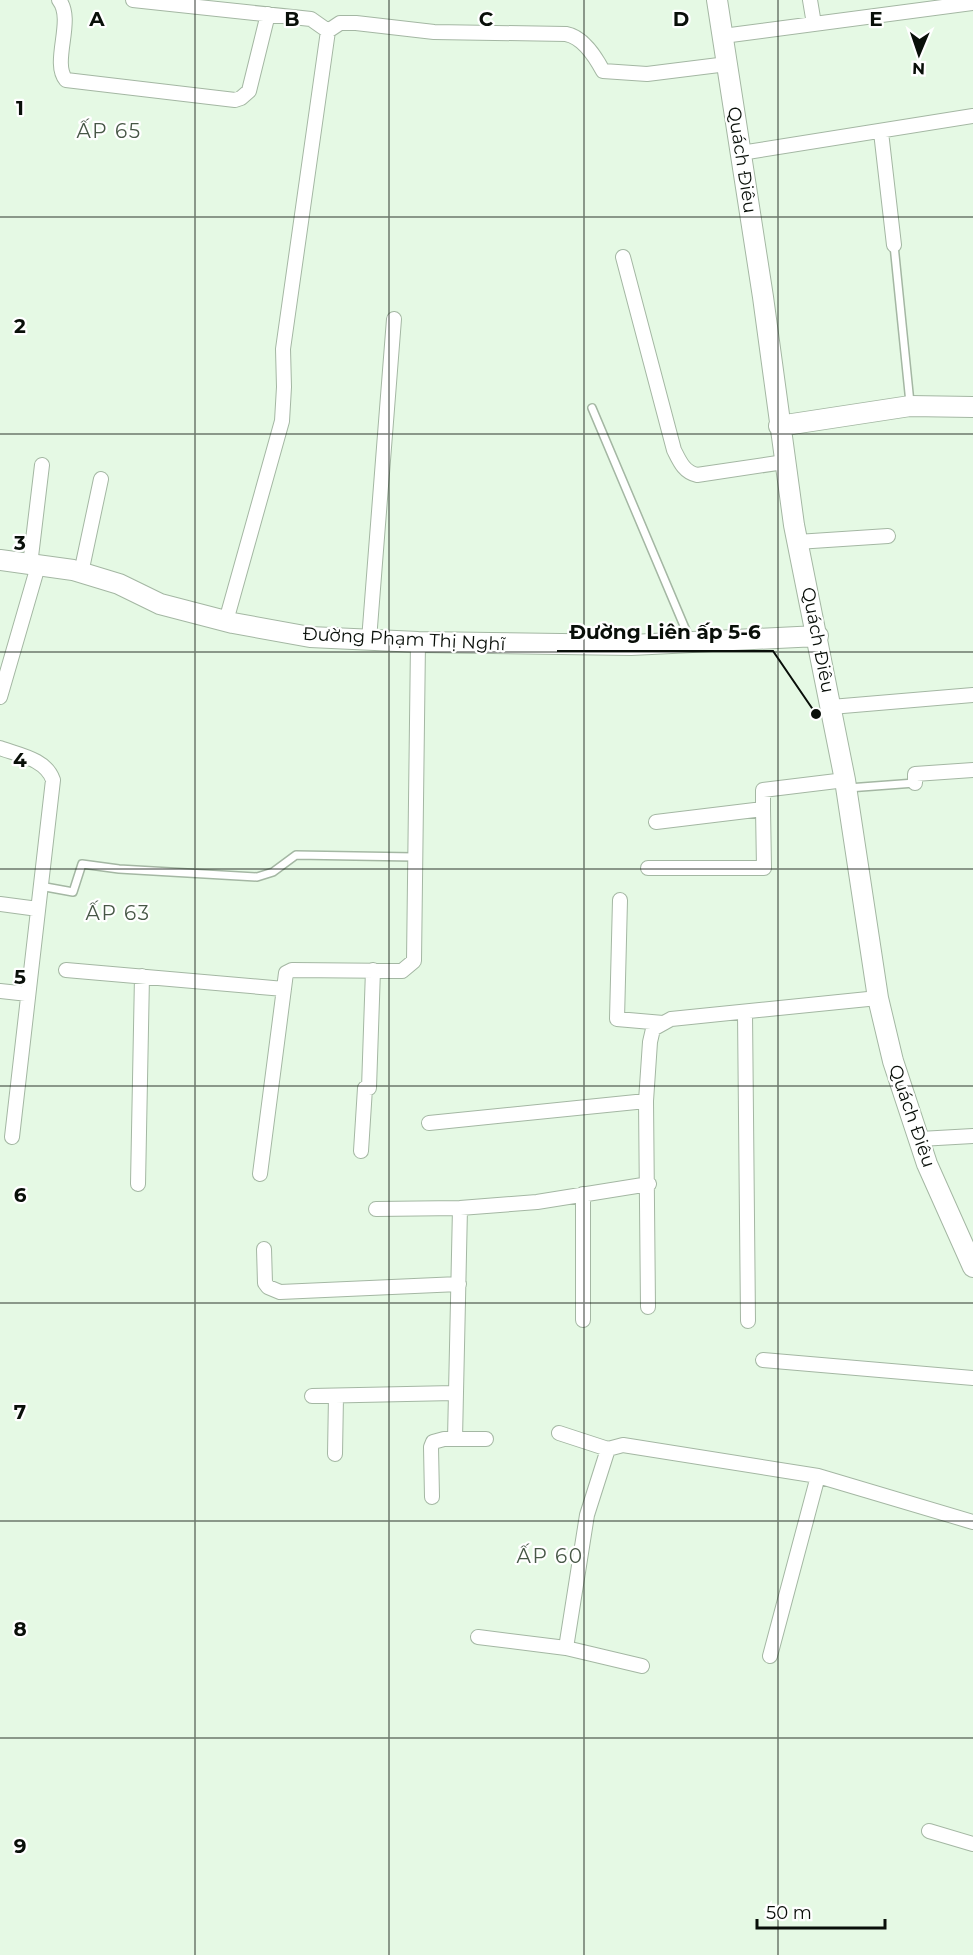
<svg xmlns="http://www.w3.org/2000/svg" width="973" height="1955" viewBox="0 0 973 1955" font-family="Montserrat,sans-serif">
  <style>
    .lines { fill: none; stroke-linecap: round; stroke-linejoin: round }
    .lane-casing { stroke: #a4b7a3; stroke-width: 10 }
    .street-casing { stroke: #a4b7a3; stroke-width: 16 }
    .secondary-casing { stroke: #a4b7a3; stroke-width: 22 }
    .lane { stroke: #fff; stroke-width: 7 }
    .street { stroke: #fff; stroke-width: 14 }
    .secondary { stroke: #fff; stroke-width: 20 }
    .grid { fill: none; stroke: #090f09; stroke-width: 1.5; stroke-opacity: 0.55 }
    .labels { text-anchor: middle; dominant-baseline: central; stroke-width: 4.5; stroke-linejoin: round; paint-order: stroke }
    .street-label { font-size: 18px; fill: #090f09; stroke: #fff }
    .neighbourhood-label { font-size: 20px; letter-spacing: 1.5px; fill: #475746; stroke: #fff }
    .grid-label { font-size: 20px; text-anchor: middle; font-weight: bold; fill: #090f09; stroke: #fff; stroke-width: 4.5; stroke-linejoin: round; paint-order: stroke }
    .leader { fill: none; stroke: #090f09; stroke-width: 2 }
    .callout-dot { fill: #090f09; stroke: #fff; stroke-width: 2 }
    .callout-label { font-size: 20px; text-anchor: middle; font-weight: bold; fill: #090f09; stroke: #fff; stroke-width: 4.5; stroke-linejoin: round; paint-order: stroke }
  </style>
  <rect width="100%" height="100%" fill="#e5f9e4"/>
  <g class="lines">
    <defs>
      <path id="lane" d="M 894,245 L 910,403
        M 592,408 L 690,640
        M 848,788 L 915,783
        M 40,886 L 73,892 L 82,864 L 119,869 L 257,877 L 273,872 L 296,855 L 414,857"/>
      <path id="street" d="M 59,0 C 75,20 51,62 66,80 L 235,100 L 241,98 L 249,91 L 268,14
        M 133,0 L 311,19 L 328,31
        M 810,0 L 814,24
        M 723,36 L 973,3
        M 881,132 L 894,245
        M 741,153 L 973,116
        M 623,257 L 674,450 C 680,462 684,472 697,475 L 784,462
        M 797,542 L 888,536
        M 30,565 L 42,465
        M 81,573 L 101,479
        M 226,621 L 282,421 L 284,387 L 283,349 L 328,31 L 340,23 L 356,23 L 434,32 L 566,34 C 583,37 595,56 603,71 L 647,74 L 727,64
        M 369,640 L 394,319
        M 0,697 L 38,566
        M 831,707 L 973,695
        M 0,748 C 19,755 46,759 53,780 L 12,1137
        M 915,783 L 915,774 L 973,770
        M 656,822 L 763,809 L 763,790 L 845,780
        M 648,868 L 764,868 L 763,809
        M 620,900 L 617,1019 L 663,1023
        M 0,904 L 38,909
        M 66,970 L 284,989
        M 0,991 L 28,994
        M 745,1013 L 748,1321
        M 429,1123 L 646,1101
        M 920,1139 L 973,1136
        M 361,1151 L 365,1088 L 369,1088 L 373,970
        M 260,1174 L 286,973 L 292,970 L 402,971 L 414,961 L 418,642
        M 138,1184 L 142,976
        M 583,1194 L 583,1320
        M 376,1209 L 460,1208 L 537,1202 L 649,1184
        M 264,1249 L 265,1283 L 268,1287 L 280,1292 L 459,1284
        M 648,1307 L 646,1101 L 650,1042 L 653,1029 L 671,1019 L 878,998
        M 763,1360 L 973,1378
        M 312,1396 L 454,1393
        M 559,1433 L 608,1449
        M 455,1439 L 460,1208
        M 335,1454 L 336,1396
        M 432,1497 L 431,1447 L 433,1442 L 444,1439 L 486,1439
        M 478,1637 L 566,1648 L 642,1666
        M 566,1648 L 587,1515 L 608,1449 L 623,1445 L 818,1476 L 973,1522
        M 770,1656 L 818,1476
        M 929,1831 L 973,1844"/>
      <path id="secondary" d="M 717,0 L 763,297 L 794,525 L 845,780 L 878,998 L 893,1061 L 927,1164 L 973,1267
        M 779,426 L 910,406 L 973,407
        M 0,560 L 73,570 L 119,584 L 160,604 L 233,623 L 310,637 L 418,642 L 631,645 L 818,636"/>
    </defs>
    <!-- lane casing -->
    <use href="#lane" class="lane-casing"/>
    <!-- street casing -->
    <use href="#street" class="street-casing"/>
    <!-- secondary casing -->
    <use href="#secondary" class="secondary-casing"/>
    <!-- lane -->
    <use href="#lane" class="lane"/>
    <!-- street -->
    <use href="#street" class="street"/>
    <!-- secondary -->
    <use href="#secondary" class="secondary"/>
  </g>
  <!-- grid -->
  <path class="grid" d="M 195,0 L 195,1955M 389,0 L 389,1955M 584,0 L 584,1955M 778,0 L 778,1955M 0,217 L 973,217M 0,434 L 973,434M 0,652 L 973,652M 0,869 L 973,869M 0,1086 L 973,1086M 0,1303 L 973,1303M 0,1521 L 973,1521M 0,1738 L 973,1738"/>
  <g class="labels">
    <!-- street labels -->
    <g class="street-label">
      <text transform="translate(742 160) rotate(81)">Quách Điêu</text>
      <text transform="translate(404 639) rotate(3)">Đường Phạm Thị Nghĩ</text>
      <text transform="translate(818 640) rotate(79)">Quách Điêu</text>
      <text transform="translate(912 1116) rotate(71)">Quách Điêu</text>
    </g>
    <!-- neighbourhood labels -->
    <g class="neighbourhood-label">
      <text x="109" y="131">ẤP 65</text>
      <text x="118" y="913">ẤP 63</text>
      <text x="550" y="1556">ẤP 60</text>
    </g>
  </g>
  <g class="grid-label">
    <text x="97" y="26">A</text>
    <text x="292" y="26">B</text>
    <text x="486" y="26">C</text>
    <text x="681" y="26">D</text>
    <text x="876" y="26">E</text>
    <text x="20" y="115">1</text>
    <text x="20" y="333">2</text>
    <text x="20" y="550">3</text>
    <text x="20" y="767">4</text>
    <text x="20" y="984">5</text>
    <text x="20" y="1202">6</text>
    <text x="20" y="1419">7</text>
    <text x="20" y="1636">8</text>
    <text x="20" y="1853">9</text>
  </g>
  <!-- callouts -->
  <path class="leader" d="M816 714L773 651H557"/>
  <circle class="callout-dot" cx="816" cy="714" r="6"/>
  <g class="callout-label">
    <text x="665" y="639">Đường Liên ấp 5-6</text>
  </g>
  <!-- north arrow -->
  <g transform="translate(919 54) rotate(182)" stroke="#ffffff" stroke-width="4.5" paint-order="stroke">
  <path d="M0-4.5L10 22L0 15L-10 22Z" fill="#090f09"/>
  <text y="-9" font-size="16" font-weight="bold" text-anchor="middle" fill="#090f09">N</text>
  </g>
  <!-- scale -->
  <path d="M757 1919v9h128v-9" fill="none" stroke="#090f09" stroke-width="3"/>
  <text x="766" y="1919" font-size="18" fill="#090f09" stroke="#ffffff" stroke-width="4.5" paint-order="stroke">50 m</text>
</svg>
